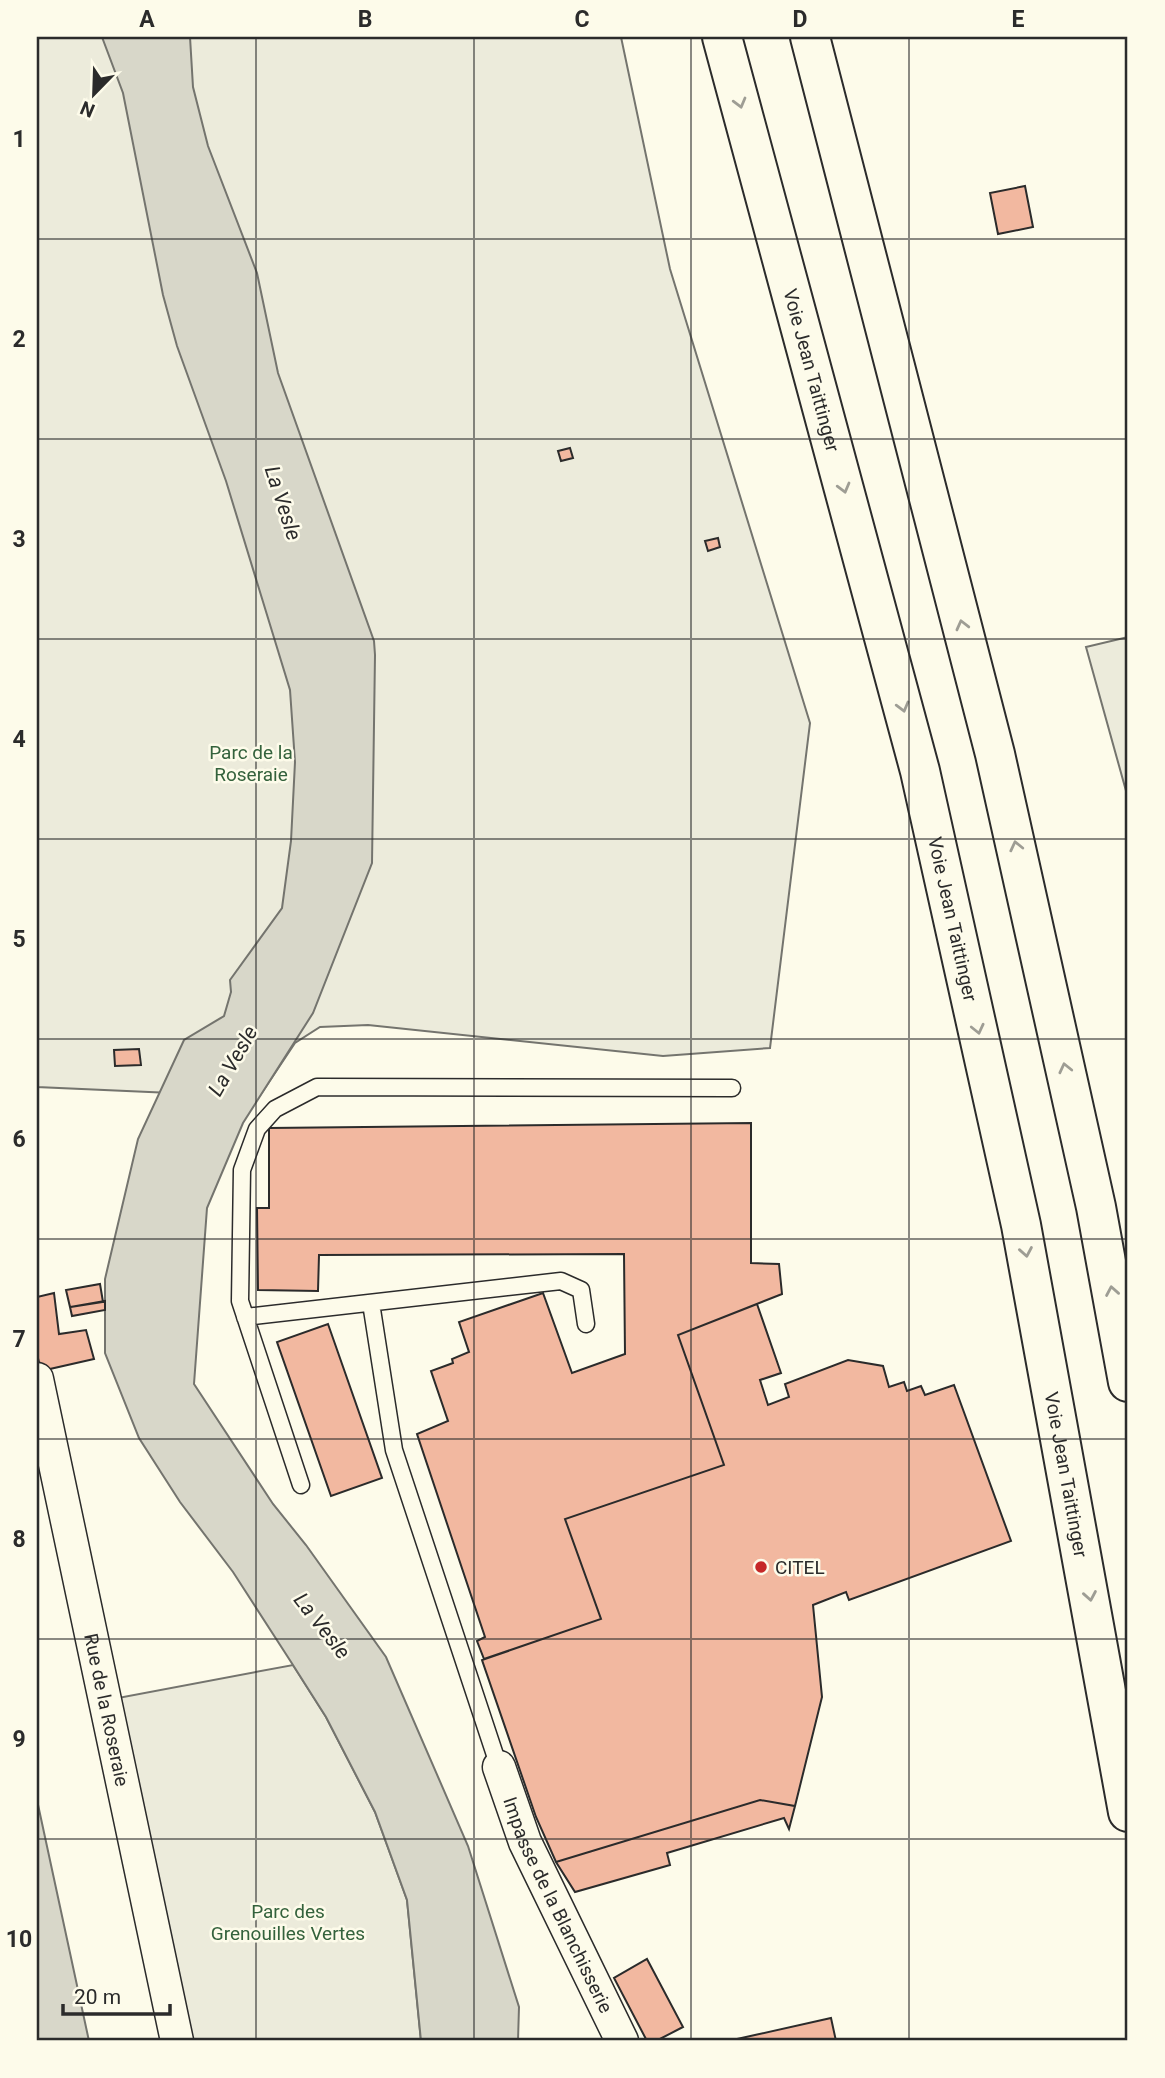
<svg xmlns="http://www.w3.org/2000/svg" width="1165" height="2078" viewBox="0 0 1165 2078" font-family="Roboto,sans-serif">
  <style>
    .green { fill: #ecebdb; stroke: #74746e; stroke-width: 2 }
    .water { fill: #d8d7c9; stroke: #74746e; stroke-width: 2 }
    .building { fill: #f2b8a0; stroke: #2b2b2b; stroke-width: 2 }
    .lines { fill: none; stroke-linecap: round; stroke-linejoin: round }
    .service-casing { stroke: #2b2b2b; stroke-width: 19 }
    .minor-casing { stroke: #2b2b2b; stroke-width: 35 }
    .motorway-casing { stroke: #2b2b2b; stroke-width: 42 }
    .service { stroke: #fdfbea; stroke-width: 16 }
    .minor { stroke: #fdfbea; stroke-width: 32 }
    .motorway { stroke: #fdfbea; stroke-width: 38 }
    .oneway { stroke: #9e9d94 }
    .grid { fill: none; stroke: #2b2b2b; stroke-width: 2; stroke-opacity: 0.55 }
    .poi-dot { fill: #c62828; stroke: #fdfbea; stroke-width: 2.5 }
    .labels { text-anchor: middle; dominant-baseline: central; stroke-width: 5; stroke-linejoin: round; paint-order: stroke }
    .street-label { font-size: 19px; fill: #2b2b2b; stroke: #fdfbea }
    .park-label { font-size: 19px; fill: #34623c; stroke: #fdfbea }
    .poi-label { font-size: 19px; fill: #2b2b2b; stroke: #fdfbea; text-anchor: start }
    .water-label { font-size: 21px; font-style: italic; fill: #2b2b2b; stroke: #fdfbea }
    .neatline { fill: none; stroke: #2b2b2b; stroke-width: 2.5 }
    .grid-label { font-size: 23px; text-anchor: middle; font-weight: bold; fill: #2b2b2b }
  </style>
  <rect width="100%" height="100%" fill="#fdfbea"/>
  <!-- green -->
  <path class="green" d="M 37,37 L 621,37 L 670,269 L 810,723 L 770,1048 L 663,1056 L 368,1025 L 320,1027 L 295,1043 L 259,1097 L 37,1087 Z
    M 1128,637 L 1128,798 L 1086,647 Z
    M 293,1665 L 326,1717 L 375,1812 L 407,1900 L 421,2041 L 192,2041 L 118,1698 Z"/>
  <!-- water -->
  <path class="water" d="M 102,37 L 190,37 L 193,87 L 208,146 L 257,273 L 278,373 L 374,641 L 375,655 L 372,863 L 313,1013 L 243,1123 L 207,1208 L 194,1384 L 273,1504 L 306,1545 L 386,1657 L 468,1846 L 519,2007 L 518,2041 L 421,2041 L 407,1900 L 375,1812 L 326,1717 L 293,1665 L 233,1572 L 180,1502 L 139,1438 L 105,1353 L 105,1279 L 138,1139 L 184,1040 L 224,1016 L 231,992 L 230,980 L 282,908 L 291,841 L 295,762 L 290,690 L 226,481 L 177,346 L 163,295 L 123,93 Z
    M 37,1800 L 89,2041 L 37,2041 Z"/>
  <!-- building -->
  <path class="building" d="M 1025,186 L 1033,227 L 998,234 L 990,193 Z
    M 570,448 L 573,458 L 561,461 L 558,451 Z
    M 718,538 L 720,547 L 708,551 L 705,541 Z
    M 139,1049 L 141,1065 L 115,1066 L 114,1050 Z
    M 751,1123 L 751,1263 L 779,1264 L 782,1294 L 678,1335 L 724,1465 L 565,1519 L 601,1619 L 484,1659 L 477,1641 L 485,1637 L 417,1434 L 448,1421 L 431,1371 L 453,1363 L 452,1359 L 469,1352 L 459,1322 L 543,1293 L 572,1373 L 625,1354 L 624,1254 L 319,1255 L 318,1291 L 258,1290 L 257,1208 L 269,1208 L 269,1128 Z
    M 100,1284 L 103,1302 L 70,1307 L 66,1290 Z
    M 54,1293 L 59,1334 L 86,1330 L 94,1359 L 41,1371 L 37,1354 L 37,1297 Z
    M 105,1301 L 105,1310 L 72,1316 L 70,1307 Z
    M 757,1304 L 781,1373 L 760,1380 L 768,1405 L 789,1397 L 785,1384 L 848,1360 L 883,1366 L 889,1387 L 904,1382 L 907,1391 L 921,1386 L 925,1395 L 954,1385 L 1011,1541 L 849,1600 L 846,1592 L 813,1605 L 822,1697 L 795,1806 L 760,1800 L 556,1862 L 536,1817 L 482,1660 L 601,1619 L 565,1519 L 724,1465 L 678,1335 Z
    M 328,1324 L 382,1478 L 331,1496 L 277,1342 Z
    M 760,1800 L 795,1806 L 789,1829 L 784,1818 L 667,1853 L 670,1865 L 575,1892 L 556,1862 Z
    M 647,1959 L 683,2027 L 656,2041 L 647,2041 L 614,1978 Z
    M 831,2018 L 836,2041 L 728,2041 Z"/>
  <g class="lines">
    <defs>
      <path id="service" d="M 371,1303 L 394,1450 L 499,1767
        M 245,1317 L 561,1281 L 581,1290 L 586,1324
        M 301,1485 L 240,1301 L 242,1170 L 257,1129 L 275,1109 L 317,1087 L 732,1088"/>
      <g id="minor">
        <path id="s1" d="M 37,1379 L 177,2041"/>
        <path id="s2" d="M 499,1767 L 525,1842 L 622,2041"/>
      </g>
      <g id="motorway">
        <path id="s3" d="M 722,37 L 920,771 L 1021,1225 L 1128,1812"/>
        <path d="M 810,37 L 995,754 L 1096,1207 L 1128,1382"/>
      </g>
    </defs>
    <!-- service casing -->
    <use href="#service" class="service-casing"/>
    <!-- minor casing -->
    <use href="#minor" class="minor-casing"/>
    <!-- motorway casing -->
    <use href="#motorway" class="motorway-casing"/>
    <!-- service -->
    <use href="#service" class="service"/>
    <!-- minor -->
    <use href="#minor" class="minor"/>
    <!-- motorway -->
    <use href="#motorway" class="motorway"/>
  </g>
  <!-- one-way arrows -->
  <defs><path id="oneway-chevron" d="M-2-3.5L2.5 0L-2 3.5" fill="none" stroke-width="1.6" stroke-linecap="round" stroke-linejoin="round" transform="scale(1.75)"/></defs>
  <g class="oneway">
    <use href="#oneway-chevron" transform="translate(740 103) rotate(75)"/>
    <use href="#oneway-chevron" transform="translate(844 488) rotate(75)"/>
    <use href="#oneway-chevron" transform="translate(962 625) rotate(-104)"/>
    <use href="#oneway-chevron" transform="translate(903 707) rotate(75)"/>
    <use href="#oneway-chevron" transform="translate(1016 846) rotate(-103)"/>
    <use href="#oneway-chevron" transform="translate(978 1029) rotate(77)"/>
    <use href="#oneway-chevron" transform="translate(1065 1068) rotate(-103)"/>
    <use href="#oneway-chevron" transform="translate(1026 1252) rotate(80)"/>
    <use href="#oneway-chevron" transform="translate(1112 1291) rotate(-100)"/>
    <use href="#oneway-chevron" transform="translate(1090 1596) rotate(80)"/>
  </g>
  <!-- grid -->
  <path class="grid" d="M 256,37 L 256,2041M 474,37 L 474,2041M 691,37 L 691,2041M 909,37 L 909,2041M 37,239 L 1128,239M 37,439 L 1128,439M 37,639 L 1128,639M 37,839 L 1128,839M 37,1039 L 1128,1039M 37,1239 L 1128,1239M 37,1439 L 1128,1439M 37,1639 L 1128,1639M 37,1839 L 1128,1839"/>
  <!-- markers -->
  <circle class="poi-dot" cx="761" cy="1567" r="7"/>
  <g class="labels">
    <!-- street labels -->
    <g class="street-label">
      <text stroke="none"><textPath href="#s3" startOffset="345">Voie Jean Taittinger</textPath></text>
      <text stroke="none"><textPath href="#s3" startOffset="912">Voie Jean Taittinger</textPath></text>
      <text stroke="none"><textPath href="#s3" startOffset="1479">Voie Jean Taittinger</textPath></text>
      <text stroke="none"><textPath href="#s1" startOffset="338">Rue de la Roseraie</textPath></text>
      <text stroke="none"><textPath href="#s2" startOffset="150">Impasse de la Blanchisserie</textPath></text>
    </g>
    <!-- park labels -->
    <g class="park-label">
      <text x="251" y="752">Parc de la<tspan x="251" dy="22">Roseraie</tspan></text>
      <text x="288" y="1911">Parc des<tspan x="288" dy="22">Grenouilles Vertes</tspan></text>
    </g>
    <!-- poi labels -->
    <g class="poi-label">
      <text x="775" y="1567">CITEL</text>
    </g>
    <!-- water labels -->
    <g class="water-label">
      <text transform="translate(283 503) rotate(72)">La Vesle</text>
      <text transform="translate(233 1061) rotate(-60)">La Vesle</text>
      <text transform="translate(322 1626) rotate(52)">La Vesle</text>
    </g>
  </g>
  <!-- border -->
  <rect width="1165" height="2078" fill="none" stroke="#fdfbea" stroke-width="77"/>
  <!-- north arrow -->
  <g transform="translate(94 94) rotate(203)" stroke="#fdfbea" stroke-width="5" paint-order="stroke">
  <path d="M0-5L12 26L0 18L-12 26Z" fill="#2b2b2b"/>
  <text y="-10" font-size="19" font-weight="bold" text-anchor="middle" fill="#2b2b2b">N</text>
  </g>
  <!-- scale -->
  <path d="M63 2004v10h107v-10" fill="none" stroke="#2b2b2b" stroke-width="3.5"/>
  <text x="74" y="2004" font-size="21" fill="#2b2b2b" stroke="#fdfbea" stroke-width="5" paint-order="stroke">20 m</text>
  <rect x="38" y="38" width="1088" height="2001" class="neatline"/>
  <g class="grid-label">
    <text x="147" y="27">A</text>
    <text x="365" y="27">B</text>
    <text x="582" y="27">C</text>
    <text x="800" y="27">D</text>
    <text x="1018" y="27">E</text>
    <text x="19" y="147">1</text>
    <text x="19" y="347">2</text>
    <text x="19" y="547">3</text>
    <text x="19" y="747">4</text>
    <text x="19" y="947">5</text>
    <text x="19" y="1147">6</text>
    <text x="19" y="1347">7</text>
    <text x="19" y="1547">8</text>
    <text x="19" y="1747">9</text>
    <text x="19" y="1947">10</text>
  </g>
</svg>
